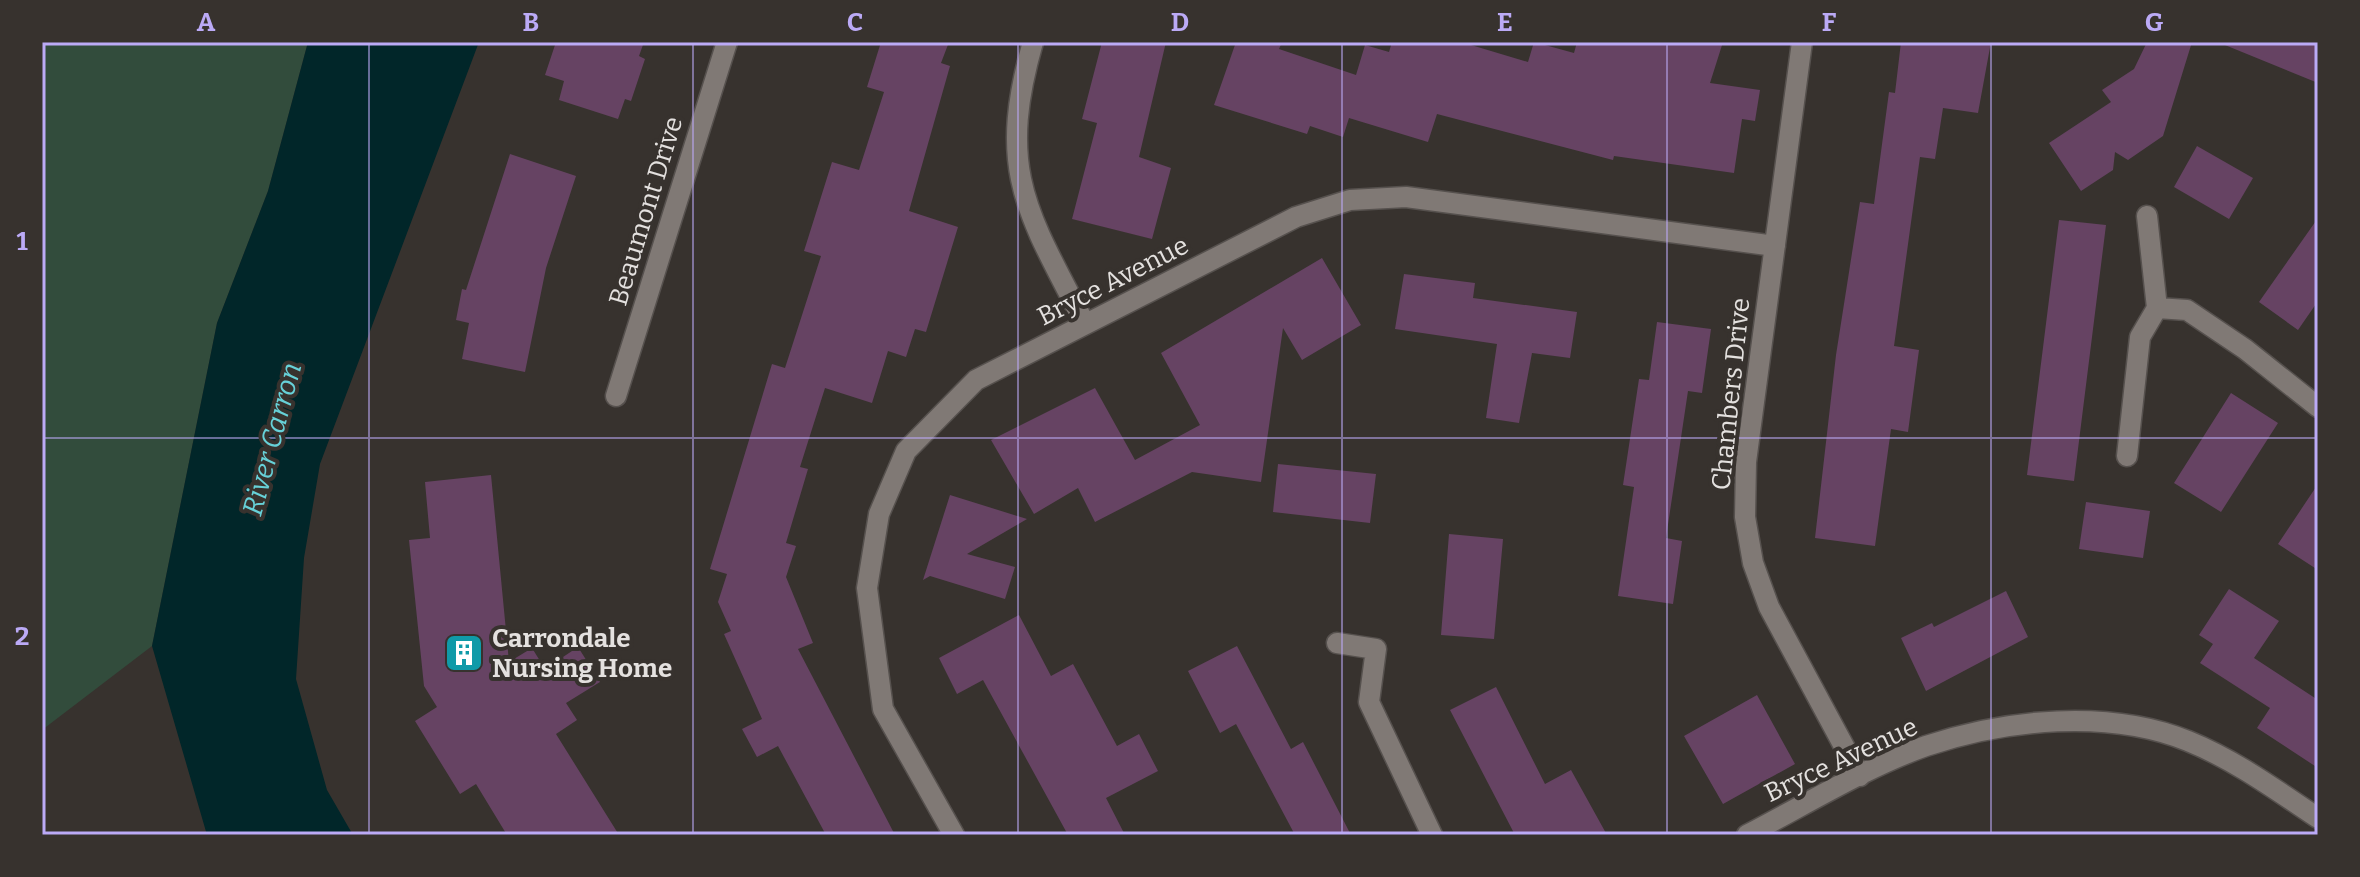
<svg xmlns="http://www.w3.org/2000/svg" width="2360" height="877" viewBox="0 0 2360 877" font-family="Bitter,serif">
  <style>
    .green { fill: #324c3c }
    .water { fill: #012629 }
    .building { fill: #664363 }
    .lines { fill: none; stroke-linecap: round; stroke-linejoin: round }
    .minor-casing { stroke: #56514e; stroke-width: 23 }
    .minor { stroke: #807975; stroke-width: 20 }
    .grid { fill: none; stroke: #bbaaf6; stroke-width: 2; stroke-opacity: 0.55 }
    .labels { text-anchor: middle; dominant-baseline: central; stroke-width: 8; stroke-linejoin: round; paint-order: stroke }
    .street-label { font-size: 26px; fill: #e4e1df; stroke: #37322e }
    .poi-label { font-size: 26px; font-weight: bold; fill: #e4e1df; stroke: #37322e; text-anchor: start }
    .water-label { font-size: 28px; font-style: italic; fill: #67d1d8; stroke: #37322e }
    .neatline { fill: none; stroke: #bbaaf6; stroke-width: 3 }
    .grid-label { font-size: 26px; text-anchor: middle; font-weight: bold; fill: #bbaaf6 }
  </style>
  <rect width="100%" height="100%" fill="#37322e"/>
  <!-- green -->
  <path class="green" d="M 42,42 L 308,42 L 268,191 L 217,323 L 152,646 L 42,730 Z"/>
  <!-- water -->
  <path class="water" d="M 308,42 L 479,42 L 320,464 L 304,558 L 296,679 L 327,790 L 353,835 L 207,835 L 152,646 L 217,323 L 268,191 Z"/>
  <!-- building -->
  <path class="building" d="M 556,42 L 644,42 L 639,56 L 645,59 L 631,101 L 625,99 L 618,119 L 559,100 L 564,81 L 545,75 Z
    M 881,42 L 949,42 L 941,63 L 950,66 L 909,211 L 958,227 L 926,332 L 915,329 L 906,357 L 888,351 L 872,403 L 825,388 L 800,467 L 808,469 L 786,543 L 796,546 L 786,577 L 813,643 L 798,649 L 895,835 L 826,835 L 778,746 L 757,757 L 742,729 L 762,719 L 724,634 L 731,631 L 718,602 L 727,574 L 710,569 L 772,364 L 785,368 L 821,256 L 804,251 L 832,162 L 859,170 L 884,92 L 867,87 Z
    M 1102,42 L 1166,42 L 1139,157 L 1171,168 L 1152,239 L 1072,219 L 1097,123 L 1082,119 Z
    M 1236,42 L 1282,42 L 1279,49 L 1356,75 L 1365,45 L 1389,52 L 1392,42 L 1461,42 L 1528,62 L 1534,42 L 1574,53 L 1577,42 L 1723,42 L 1710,83 L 1760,90 L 1755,121 L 1742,119 L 1734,173 L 1614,156 L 1613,160 L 1437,114 L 1428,142 L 1349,118 L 1343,137 L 1310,126 L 1307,134 L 1214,105 Z
    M 1901,42 L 1991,42 L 1978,113 L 1943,108 L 1935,159 L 1920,157 L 1894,346 L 1919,350 L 1908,432 L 1891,429 L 1875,546 L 1815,538 L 1836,355 L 1860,202 L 1874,204 L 1889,92 L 1895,93 Z
    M 2147,42 L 2192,42 L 2163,136 L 2128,160 L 2115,152 L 2113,170 L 2081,191 L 2049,143 L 2111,102 L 2102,90 L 2134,69 Z
    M 2318,42 L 2318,83 L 2220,43 L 2220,42 Z
    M 2197,146 L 2253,178 L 2229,219 L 2174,187 Z
    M 510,154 L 576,176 L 546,268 L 525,372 L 462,359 L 469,323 L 456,320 L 462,289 L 466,290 Z
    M 2318,218 L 2318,301 L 2298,330 L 2259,302 Z
    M 2059,220 L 2106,225 L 2074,481 L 2027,475 Z
    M 1322,258 L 1361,325 L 1302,360 L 1283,328 L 1261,482 L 1192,472 L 1095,522 L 1078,488 L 1034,514 L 991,440 L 1095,388 L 1135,460 L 1200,425 L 1161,353 Z
    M 1404,274 L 1475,283 L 1473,298 L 1577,312 L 1570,358 L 1532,353 L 1519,423 L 1486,418 L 1497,344 L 1395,329 Z
    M 1657,322 L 1711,329 L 1702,393 L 1688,391 L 1666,538 L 1682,541 L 1673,604 L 1618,596 L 1634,487 L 1623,485 L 1639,379 L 1649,380 Z
    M 2231,393 L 2278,423 L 2221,512 L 2174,483 Z
    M 1278,464 L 1376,474 L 1370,523 L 1273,512 Z
    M 491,475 L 509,662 L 532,648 L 545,669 L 578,647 L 600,682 L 566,703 L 577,720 L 556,734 L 619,835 L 507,835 L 476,784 L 460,794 L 415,721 L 437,707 L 424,686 L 409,540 L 430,538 L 425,482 Z
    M 2318,484 L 2318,570 L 2278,544 Z
    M 950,495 L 1027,519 L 967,554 L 1015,567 L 1005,599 L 930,576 L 923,580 Z
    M 2086,502 L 2150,511 L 2143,558 L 2079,549 Z
    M 1449,534 L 1503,539 L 1494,639 L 1441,635 Z
    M 2229,589 L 2279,621 L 2254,658 L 2318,700 L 2318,768 L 2257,728 L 2270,708 L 2200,663 L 2213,644 L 2199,635 Z
    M 2006,591 L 2028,637 L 1926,691 L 1901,638 L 1932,623 L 1934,627 Z
    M 1019,615 L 1051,676 L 1073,664 L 1117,746 L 1139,734 L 1158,771 L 1106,798 L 1125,835 L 1068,835 L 983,680 L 957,694 L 939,658 Z
    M 1237,646 L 1291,749 L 1303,742 L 1351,835 L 1295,835 L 1236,724 L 1220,733 L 1188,671 Z
    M 1496,687 L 1545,784 L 1571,770 L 1607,835 L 1515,835 L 1450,710 Z
    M 1757,695 L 1795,764 L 1723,804 L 1684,736 Z"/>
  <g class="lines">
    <defs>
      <path id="minor" d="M 1033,42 C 996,171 1027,212 1085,324
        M 1802,42 L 1746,462 L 1745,517 L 1753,563 L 1769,607 L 1860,776
        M 2147,216 L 2157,308 L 2187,310 L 2245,349 L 2318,407
        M 616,396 L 727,42
        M 2127,456 L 2140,337 L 2157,308
        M 1337,643 L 1376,649 L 1369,702 L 1432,835
        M 954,835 L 883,709 L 867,588 L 879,514 L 906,451 L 976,380 L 1296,217 L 1350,200 L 1406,197 L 1775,246
        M 1747,835 C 1805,805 1864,768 1926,746 C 2006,719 2109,709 2188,741 C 2235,760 2276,790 2318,818"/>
    </defs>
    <!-- minor casing -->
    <use href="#minor" class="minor-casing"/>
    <!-- minor -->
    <use href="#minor" class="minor"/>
  </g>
  <!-- grid -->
  <path class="grid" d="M 369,42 L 369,835M 693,42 L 693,835M 1018,42 L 1018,835M 1342,42 L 1342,835M 1667,42 L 1667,835M 1991,42 L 1991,835M 42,438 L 2318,438"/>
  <!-- icons -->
  <defs>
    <symbol id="building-square" viewBox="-11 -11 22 22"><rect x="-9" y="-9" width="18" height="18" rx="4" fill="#0f9aa8" stroke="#37322e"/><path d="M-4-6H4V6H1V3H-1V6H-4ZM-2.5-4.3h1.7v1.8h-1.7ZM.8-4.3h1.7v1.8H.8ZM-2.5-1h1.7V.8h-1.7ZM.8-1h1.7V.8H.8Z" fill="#fff"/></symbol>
  </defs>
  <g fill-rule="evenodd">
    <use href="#building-square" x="442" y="631" width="44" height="44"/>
  </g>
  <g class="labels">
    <!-- street labels -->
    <g class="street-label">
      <text transform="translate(646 211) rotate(-73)">Beaumont Drive</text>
      <text transform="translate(1113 281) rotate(-27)">Bryce Avenue</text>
      <text transform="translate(1731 394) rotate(-84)">Chambers Drive</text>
      <text transform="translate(1841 760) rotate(-25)">Bryce Avenue</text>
    </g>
    <!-- poi labels -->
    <g class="poi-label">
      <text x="492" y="638">Carrondale<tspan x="492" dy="30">Nursing Home</tspan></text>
    </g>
    <!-- water labels -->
    <g class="water-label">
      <text transform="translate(272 439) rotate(-75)">River Carron</text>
    </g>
  </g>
  <!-- border -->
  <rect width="2360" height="877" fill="none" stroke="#37322e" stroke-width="88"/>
  <rect x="44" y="44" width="2272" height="789" class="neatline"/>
  <g class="grid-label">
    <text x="206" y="31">A</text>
    <text x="531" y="31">B</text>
    <text x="855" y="31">C</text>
    <text x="1180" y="31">D</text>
    <text x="1505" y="31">E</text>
    <text x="1829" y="31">F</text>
    <text x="2154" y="31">G</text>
    <text x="22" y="250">1</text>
    <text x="22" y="645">2</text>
  </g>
</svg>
